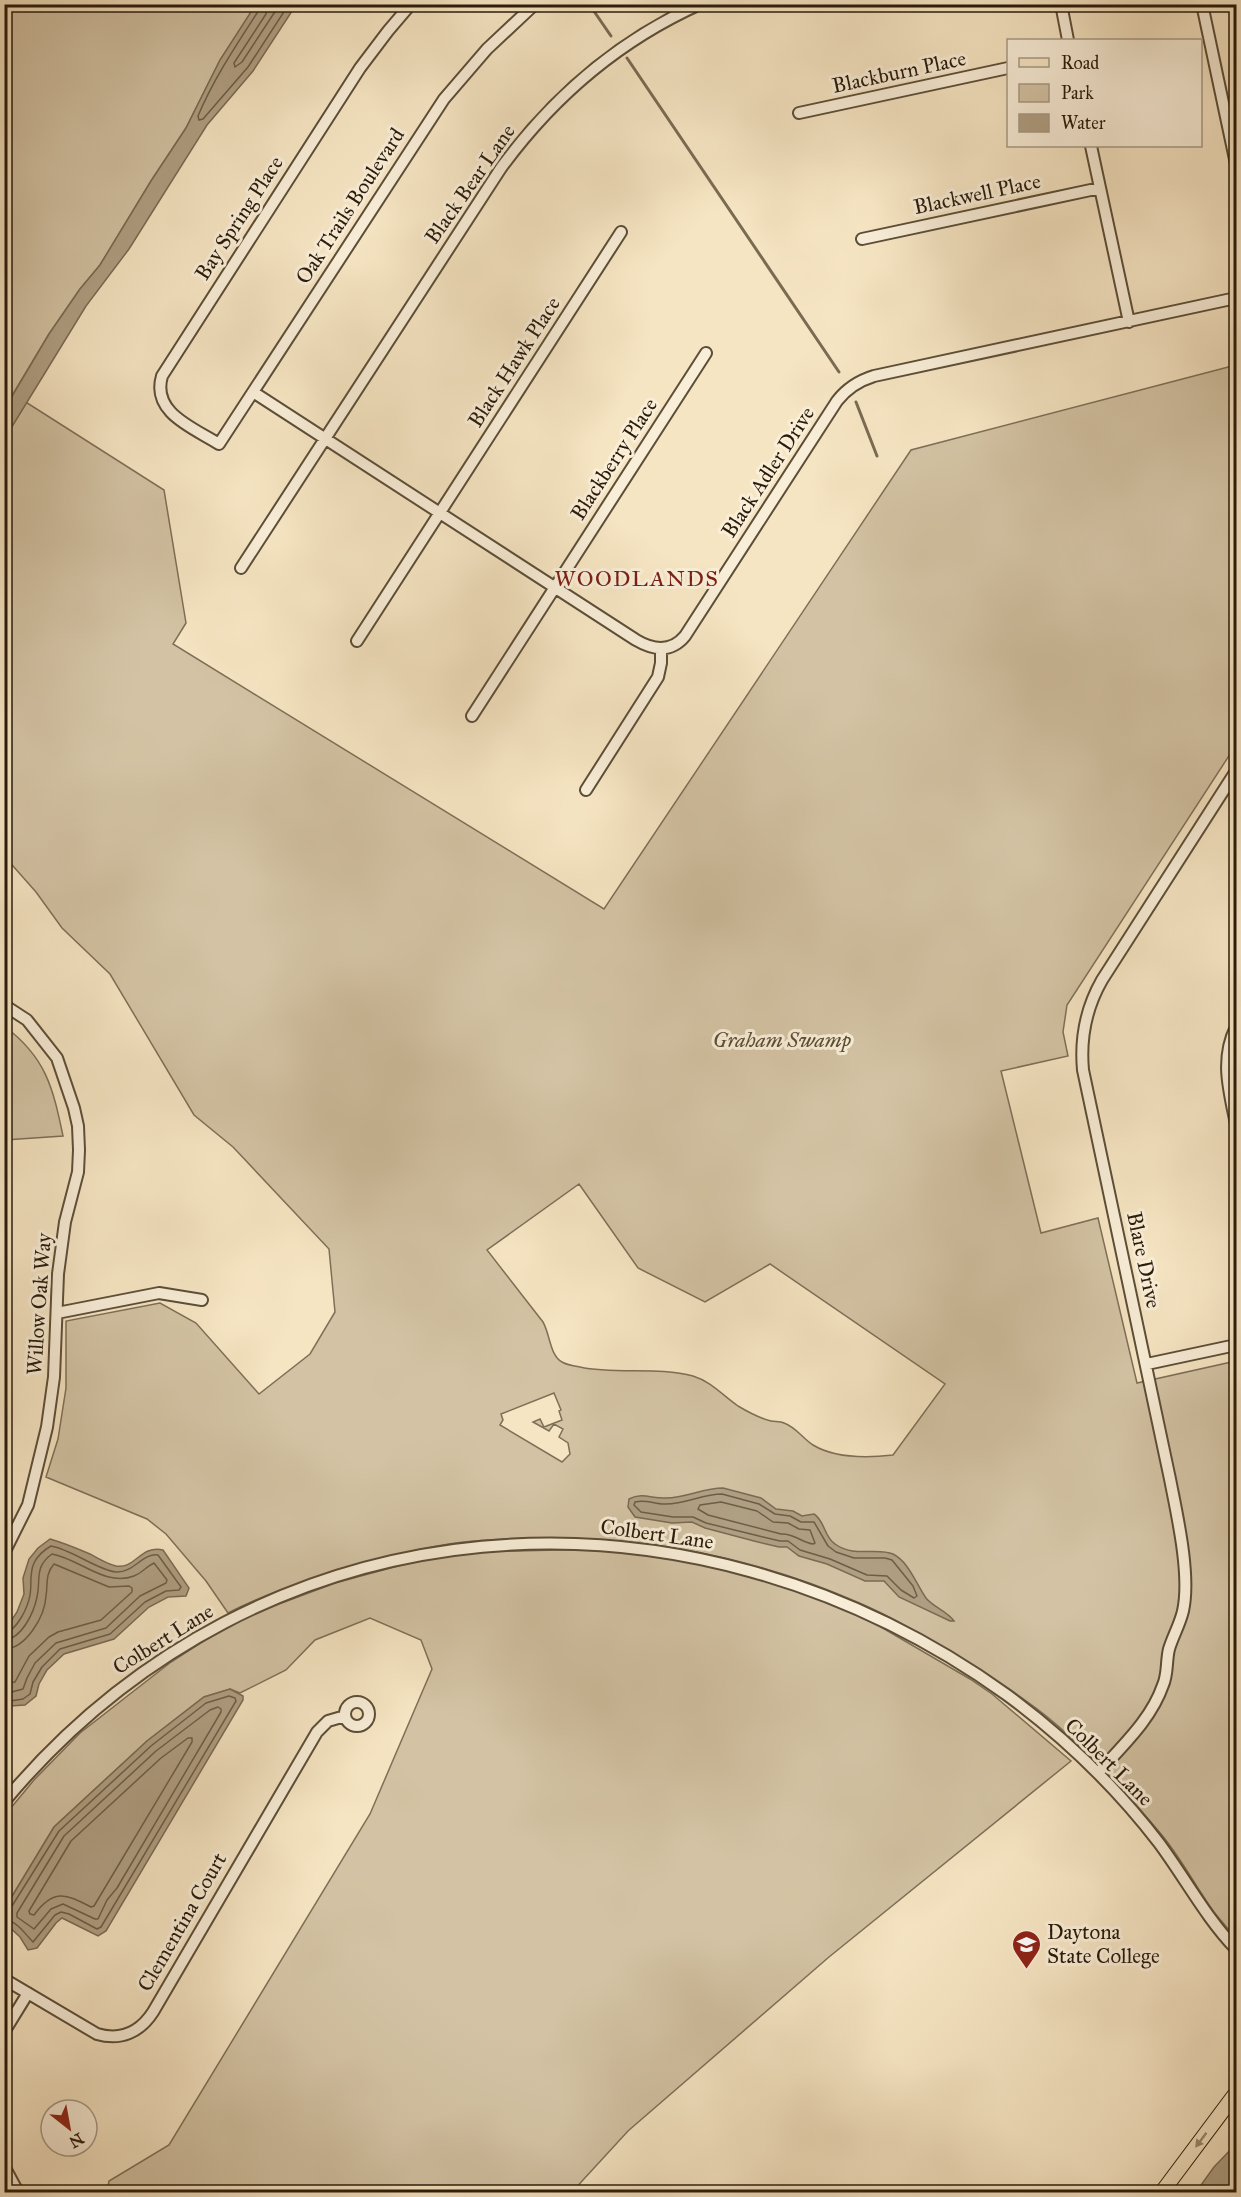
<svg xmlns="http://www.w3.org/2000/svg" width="1241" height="2197" viewBox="0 0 1241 2197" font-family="'IM FELL Great Primer',serif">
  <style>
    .green { fill: #d3c3a4; stroke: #7e6f57; stroke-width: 1.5; fill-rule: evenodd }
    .water { fill: #b0a084; stroke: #7a6b53; stroke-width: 1.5 }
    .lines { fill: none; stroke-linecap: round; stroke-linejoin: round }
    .shore { stroke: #6c5e47; stroke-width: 1.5 }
    .stream { stroke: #7a6b53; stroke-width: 3 }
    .minor-casing { stroke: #5c4e38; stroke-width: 14 }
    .major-casing { stroke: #291b0a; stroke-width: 16 }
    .minor { stroke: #f9eed8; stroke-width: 10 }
    .major { stroke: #f6e5c3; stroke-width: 14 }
    .oneway { fill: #9a8a70 }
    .labels { text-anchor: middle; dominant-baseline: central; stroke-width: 6; stroke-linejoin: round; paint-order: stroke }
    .street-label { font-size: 21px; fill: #291b0a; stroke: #f9eed8 }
    .park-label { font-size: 21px; font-style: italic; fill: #5c4d38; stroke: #f9eed8 }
    .poi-label { font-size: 21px; fill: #291b0a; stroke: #f9eed8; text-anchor: start }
    .neighbourhood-label { font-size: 22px; letter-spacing: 1.5px; fill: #7a1f14; stroke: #f9eed8 }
  </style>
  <rect width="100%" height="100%" fill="#f6e5c3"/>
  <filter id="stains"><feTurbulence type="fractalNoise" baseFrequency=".00333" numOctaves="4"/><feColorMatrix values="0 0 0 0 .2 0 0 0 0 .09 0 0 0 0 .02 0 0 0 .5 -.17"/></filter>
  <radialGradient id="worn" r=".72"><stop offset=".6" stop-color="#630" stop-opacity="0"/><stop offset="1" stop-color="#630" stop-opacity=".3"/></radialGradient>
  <!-- green -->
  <path class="green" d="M 4,5 L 256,5 L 220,60 L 186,128 L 151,181 L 100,265 L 80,289 L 49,334 L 13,394 L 164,490 L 186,623 L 173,644 L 604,909 L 911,450 L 1236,365 L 1236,745 L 1067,1005 L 1063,1032 L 1068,1056 L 1001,1071 L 1041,1233 L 1098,1218 L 1137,1383 L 1236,1361 L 1236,1938 C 1229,1930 1221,1921 1214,1912 C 1196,1887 1181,1858 1161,1834 C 1133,1800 1101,1767 1069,1736 C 1037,1705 998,1682 960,1658 C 927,1638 893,1617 857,1602 C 737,1549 605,1530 474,1541 C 435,1544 397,1555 360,1565 C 315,1577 269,1592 228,1613 L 206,1581 L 166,1534 L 147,1519 L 46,1477 L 58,1439 L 66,1388 L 66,1321 L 160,1303 L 196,1323 L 259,1394 L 310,1354 L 335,1312 L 329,1249 L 233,1147 L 194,1115 L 110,974 L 62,928 L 36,892 L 5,857 ZM 579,1184 L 638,1268 L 705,1302 L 770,1264 L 945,1384 L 893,1455 C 867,1458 836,1459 813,1445 C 803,1439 796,1427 784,1423 C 780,1421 775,1422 771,1421 C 759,1418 748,1412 738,1406 C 722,1395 712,1382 693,1376 C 658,1366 616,1375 580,1367 C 574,1366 567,1365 562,1362 C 550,1356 550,1334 543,1322 L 487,1250 ZM 554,1393 L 561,1410 L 559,1411 L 562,1420 L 544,1427 L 540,1419 L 533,1422 L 549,1431 L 554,1424 L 563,1429 L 559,1437 L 568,1443 L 570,1454 L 562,1462 L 500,1425 L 503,1420 L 501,1414 Z
    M 4,1026 C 46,1057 53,1088 63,1136 L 5,1140 Z
    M 597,1549 L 692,1559 L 803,1590 L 857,1613 L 970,1679 L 992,1694 L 1071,1761 L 829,1957 L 628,2131 L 572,2192 L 107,2192 L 109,2181 L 169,2145 L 370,1814 L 432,1669 L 421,1640 L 370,1618 L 315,1640 L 286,1670 L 240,1693 L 230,1689 L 204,1697 L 147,1741 L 54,1827 L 5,1908 L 5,1815 L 34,1780 L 80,1733 L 171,1662 L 213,1635 L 250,1615 L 335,1583 L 409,1563 L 474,1552 Z"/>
  <!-- water -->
  <path class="water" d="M 256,4 L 296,5 L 253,71 L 207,125 L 129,249 L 86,306 L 5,438 L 5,408 L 49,334 L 80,289 L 100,265 L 151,181 L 186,128 L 220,60 Z
    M 723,1488 L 761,1498 L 776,1509 L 793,1511 L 802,1516 L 814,1514 C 825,1521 824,1537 835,1544 C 854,1558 877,1547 893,1554 C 909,1562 916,1584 926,1598 C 933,1607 947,1611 954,1621 L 950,1621 L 899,1597 L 884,1581 L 865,1581 L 827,1564 L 799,1556 L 787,1547 L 779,1547 L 754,1541 L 705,1528 L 692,1522 L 672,1523 L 635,1517 L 628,1507 L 629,1499 C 643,1492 652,1499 666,1498 C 686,1498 703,1488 723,1488 Z
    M 50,1539 C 64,1543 76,1548 90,1554 C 97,1558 107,1564 116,1566 C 136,1569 140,1545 163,1550 L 189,1588 L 186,1596 L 168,1597 L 149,1607 L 114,1639 L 64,1654 L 47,1670 L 39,1684 L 36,1696 L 25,1705 L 10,1706 L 5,1709 L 5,1630 L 17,1612 L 24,1594 L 23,1578 L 29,1559 L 38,1548 Z
    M 230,1689 L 243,1696 L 243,1700 L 106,1931 L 98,1936 L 62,1918 L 56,1923 L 37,1948 L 28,1950 L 20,1937 L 5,1923 L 5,1908 L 54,1827 L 147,1741 L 204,1697 Z
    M 1236,2144 L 1236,2192 L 1196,2192 L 1214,2167 Z"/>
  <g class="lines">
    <!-- shore -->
    <path class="shore" d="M 260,4 L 259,10 C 237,44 214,78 198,116 L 199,120 L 203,119 L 248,67 L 289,4
      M 268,4 L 266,14 L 234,63 L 235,67 L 242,62 L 280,4
      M 722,1494 L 759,1504 L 775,1514 L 790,1516 L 801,1522 L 814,1522 L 828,1546 L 836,1552 L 854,1558 L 885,1558 L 892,1560 L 913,1586 L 917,1596 L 914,1598 L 901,1590 L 887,1576 L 867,1575 L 830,1559 L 800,1550 L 788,1541 L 780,1541 L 755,1535 L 706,1523 L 693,1517 L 673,1517 L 641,1512 L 634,1505 L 635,1502 C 646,1499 654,1504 664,1504 C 684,1505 702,1494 722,1494 Z
      M 721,1502 L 757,1511 L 773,1522 L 788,1523 L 799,1529 L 810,1530 L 815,1543 L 813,1544 C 800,1542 794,1533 781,1534 L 708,1515 L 698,1509 L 700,1505 Z
      M 4,1633 C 17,1631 28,1607 30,1595 C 32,1584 29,1574 34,1563 C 38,1555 44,1550 51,1546 C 73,1550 97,1570 116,1572 C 134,1573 142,1553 158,1555 L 181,1587 L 179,1590 L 166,1591 L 145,1602 L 110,1634 L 60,1649 L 42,1667 L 33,1682 L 30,1694 L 23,1699 L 4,1702
      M 4,1640 C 22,1639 34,1612 37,1597 C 41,1579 34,1567 52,1554 C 80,1559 105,1587 134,1576 C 142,1573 147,1566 154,1563 L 167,1580 L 166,1583 L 140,1596 L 106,1628 L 56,1643 L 35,1663 L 27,1678 L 23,1689 L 4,1694
      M 4,1649 C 26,1649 45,1616 46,1596 C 48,1584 45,1574 54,1564 L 109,1587 L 129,1586 L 132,1588 L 132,1592 L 101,1620 L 58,1632 L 49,1637 L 29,1656 L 15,1682 L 4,1684
      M 218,1707 L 221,1709 L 221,1712 L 117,1888 L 107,1900 L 98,1919 L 95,1919 L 63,1904 L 51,1909 L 34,1929 L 17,1917 L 17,1913 L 64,1836 L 156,1751 L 210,1710 Z
      M 188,1738 L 192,1738 L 192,1742 L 94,1906 L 91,1907 C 65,1893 53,1889 34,1915 L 30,1914 L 29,1911 L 71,1841 L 161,1758 Z
      M 4,1910 L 12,1906 L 59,1831 L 151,1746 L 206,1703 L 229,1696 L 235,1698 L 236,1701 L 101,1927 L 97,1929 L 69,1914 L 61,1912 L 55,1915 L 33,1942 C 25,1934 17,1921 4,1919"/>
    <!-- stream -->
    <path class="stream" d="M 589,4 L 611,36
      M 627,58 L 839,372
      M 856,402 L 877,456"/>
    <defs>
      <path id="minor" d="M 411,4 L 388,31 L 360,68 L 162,376 C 151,413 194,428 219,444 L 444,99 L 487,49 L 535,4
        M 1061,4 L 1068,40
        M 1202,4 L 1236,164
        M 799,113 L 1008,68
        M 1091,146 L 1129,322
        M 862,239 L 1100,188
        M 253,392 L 636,640 C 653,650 671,653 685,636 L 837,401 C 847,388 858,381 874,376 L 1236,298
        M 241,568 L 501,168 C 553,97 620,40 700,4
        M 357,641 L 621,232
        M 472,716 L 706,353
        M 586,790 L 658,677 L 661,663 L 661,648
        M 4,1005 L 27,1020 L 57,1058 L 74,1108 L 78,1126 L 79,1150 L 78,1172 L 65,1222 L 58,1274 L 54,1377 L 47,1427 L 28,1505 L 4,1553
        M 1236,1027 C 1220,1059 1229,1090 1236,1124
        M 57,1313 L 159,1293 L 202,1300
        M 1147,1364 L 1236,1345
        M345 1714a12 12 0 1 1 24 0a12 12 0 1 1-24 0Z
        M 1098,1773 C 1122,1746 1151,1720 1163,1685 C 1168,1674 1166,1661 1169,1649 C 1173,1636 1180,1624 1183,1611 C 1191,1575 1177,1515 1170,1479 L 1083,1070 C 1080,1037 1086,1008 1102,980 L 1236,771
        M 4,1802 C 261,1493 688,1466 1007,1695 C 1064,1737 1116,1787 1159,1843 C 1185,1878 1206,1918 1236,1949
        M 4,1979 L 97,2034 C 121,2041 140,2032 153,2012 L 317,1732 L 328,1721 L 345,1716
        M 4,2032 L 28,1993
        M 4,2166 L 18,2192"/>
      <path id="major" d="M 1162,2192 L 1236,2093"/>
    </defs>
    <!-- minor casing -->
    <use href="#minor" class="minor-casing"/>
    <!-- major casing -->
    <use href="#major" class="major-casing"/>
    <!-- minor -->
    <use href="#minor" class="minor"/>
    <!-- major -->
    <use href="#major" class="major"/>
  </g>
  <!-- one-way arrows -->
  <defs><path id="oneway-solid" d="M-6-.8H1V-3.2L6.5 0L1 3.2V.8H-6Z" transform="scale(1.5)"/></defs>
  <use class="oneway" href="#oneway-solid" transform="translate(1201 2140) rotate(127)"/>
  <!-- icons -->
  <defs>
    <symbol id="university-pin" viewBox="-11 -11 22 30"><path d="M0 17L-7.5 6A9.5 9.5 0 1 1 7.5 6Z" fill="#8f2418" stroke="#f9eed8"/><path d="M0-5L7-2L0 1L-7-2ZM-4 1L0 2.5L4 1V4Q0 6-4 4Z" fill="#fff"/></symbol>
  </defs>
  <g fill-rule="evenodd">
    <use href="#university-pin" x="1010" y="1928" width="33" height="45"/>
  </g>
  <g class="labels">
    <!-- street labels -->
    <g class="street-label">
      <text transform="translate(899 72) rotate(-12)">Blackburn Place</text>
      <text transform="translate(470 184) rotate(-55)">Black Bear Lane</text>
      <text transform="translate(977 194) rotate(-12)">Blackwell Place</text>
      <text transform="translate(350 206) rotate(-57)">Oak Trails Boulevard</text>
      <text transform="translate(239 218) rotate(-57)">Bay Spring Place</text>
      <text transform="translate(514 362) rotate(-57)">Black Hawk Place</text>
      <text transform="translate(614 459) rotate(-57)">Blackberry Place</text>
      <text transform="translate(768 472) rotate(-57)">Black Adler Drive</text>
      <text transform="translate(1144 1260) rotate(78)">Blare Drive</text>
      <text transform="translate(39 1304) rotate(-86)">Willow Oak Way</text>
      <text transform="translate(657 1534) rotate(8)">Colbert Lane</text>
      <text transform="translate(163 1639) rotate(-32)">Colbert Lane</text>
      <text transform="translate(1109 1762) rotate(45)">Colbert Lane</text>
      <text transform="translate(182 1922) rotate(-60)">Clementina Court</text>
    </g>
    <!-- park labels -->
    <g class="park-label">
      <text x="782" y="1040">Graham Swamp</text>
    </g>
    <!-- poi labels -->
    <g class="poi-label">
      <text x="1047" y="1932">Daytona<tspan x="1047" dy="24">State College</tspan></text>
    </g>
    <!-- neighbourhood labels -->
    <g class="neighbourhood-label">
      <text x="637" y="578">WOODLANDS</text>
    </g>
  </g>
  <!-- margin -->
  <rect width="1241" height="2197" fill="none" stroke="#f6e5c3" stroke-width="24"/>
  <rect x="6" y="6" width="1229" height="2185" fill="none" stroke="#291b0a" stroke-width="3"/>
  <rect x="12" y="12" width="1217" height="2173" fill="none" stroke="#291b0a" stroke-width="1.5"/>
  <!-- legend -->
  <rect x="1007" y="39" width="195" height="108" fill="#f9eed8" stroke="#a69a86" stroke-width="1.5"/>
  <rect x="1019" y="58" width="30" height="9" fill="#f6e5c3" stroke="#a69a86" stroke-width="1.5"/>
  <text x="1061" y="69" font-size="18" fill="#291b0a">Road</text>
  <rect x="1019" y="84" width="30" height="18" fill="#d3c3a4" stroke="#a69a86" stroke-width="1.5"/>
  <text x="1061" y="99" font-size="18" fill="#291b0a">Park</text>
  <rect x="1019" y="114" width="30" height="18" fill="#b0a084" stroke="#a69a86" stroke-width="1.5"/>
  <text x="1061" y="129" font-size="18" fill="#291b0a">Water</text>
  <!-- north arrow -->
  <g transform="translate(69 2128) rotate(149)"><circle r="28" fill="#f9eed8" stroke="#a69a86" stroke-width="1.5"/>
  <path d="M0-4.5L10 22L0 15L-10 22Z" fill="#8f2418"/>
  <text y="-9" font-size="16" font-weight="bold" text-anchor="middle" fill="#291b0a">N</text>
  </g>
  <rect width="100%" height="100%" filter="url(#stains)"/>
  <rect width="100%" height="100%" fill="url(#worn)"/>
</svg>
